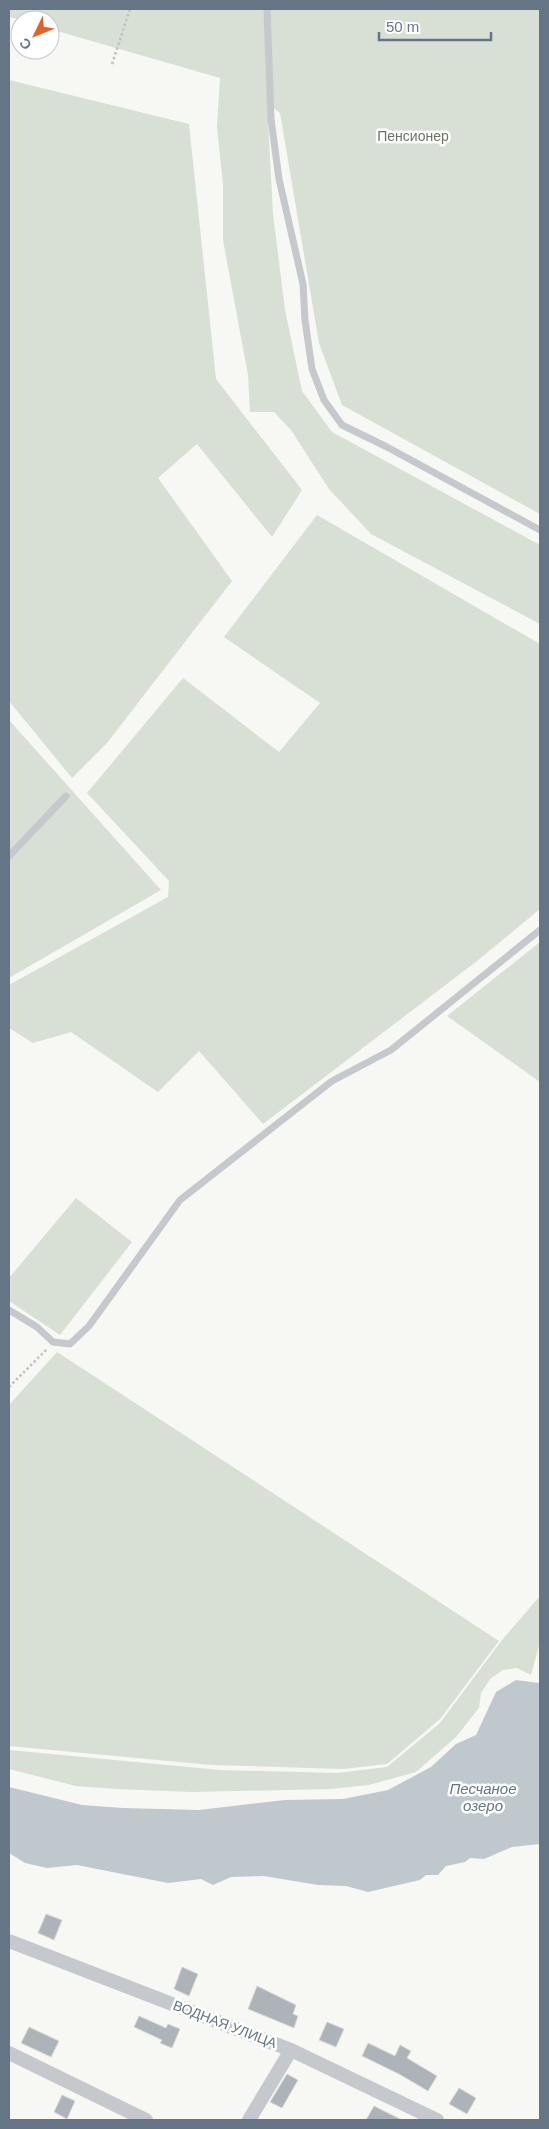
<svg xmlns="http://www.w3.org/2000/svg" width="549" height="2129" viewBox="0 0 549 2129" font-family="Arial,sans-serif">
  <style>
    .green { fill: #d8dfd5 }
    .water { fill: #bfc8cd }
    .building { fill: #acb3b9; stroke: #d9d9d7 }
    .lines { fill: none; stroke-linecap: round; stroke-linejoin: round }
    .path { stroke: #bfc1c3; stroke-width: 2.5; stroke-dasharray: 2.5 2.5; stroke-linecap: butt }
    .service { stroke: #c5c8cc; stroke-width: 7 }
    .minor { stroke: #c5c8cc; stroke-width: 14 }
    .labels { text-anchor: middle; dominant-baseline: central; stroke-width: 5; stroke-linejoin: round; paint-order: stroke }
    .park-label { font-size: 14px; fill: #647861; stroke: #fff }
    .street-label { font-size: 14px; fill: #667585; stroke: #fff }
    .water-label { font-size: 15px; font-style: italic; fill: #627781; stroke: #fff }
  </style>
  <rect width="100%" height="100%" fill="#f7f7f4"/>
  <!-- green -->
  <path class="green" d="M 9,9 L 540,9 L 540,514 L 342,405 L 319,343 L 280,113 L 267,103 L 273,214 L 285,310 L 302,391 L 332,432 L 540,545 L 540,624 L 371,534 L 329,489 L 291,430 L 274,412 L 250,412 L 248,375 L 223,240 L 223,184 L 217,127 L 220,78 L 50,29 L 50,20 L 21,20 L 9,17 Z
    M 9,80 L 189,124 L 216,379 L 302,490 L 272,537 L 197,444 L 158,478 L 232,581 L 107,743 L 72,778 L 9,701 Z
    M 317,515 L 540,644 L 540,909 L 477,961 L 263,1124 L 199,1051 L 158,1092 L 71,1032 L 33,1043 L 9,1028 L 9,985 L 168,897 L 169,881 L 87,793 L 183,678 L 279,752 L 320,703 L 224,637 Z
    M 9,720 L 161,890 L 9,978 Z
    M 540,942 L 540,1082 L 447,1016 Z
    M 76,1198 L 132,1242 L 60,1335 L 9,1301 L 9,1278 Z
    M 57,1352 L 499,1641 L 440,1719 L 387,1764 L 343,1769 L 211,1765 L 9,1746 L 9,1405 Z
    M 540,1596 L 540,1642 L 531,1675 L 517,1668 L 503,1670 L 490,1679 L 481,1693 L 479,1708 L 456,1737 L 416,1772 L 369,1785 L 331,1789 L 192,1792 L 116,1789 L 76,1786 L 9,1769 L 9,1750 L 220,1770 L 337,1773 L 387,1767 L 440,1723 L 502,1640 Z"/>
  <!-- water -->
  <path class="water" d="M 516,1680 L 539,1683 L 540,1680 L 540,1844 L 512,1847 L 484,1859 L 470,1858 L 465,1862 L 446,1866 L 438,1875 L 426,1875 L 420,1880 L 368,1892 L 346,1886 L 318,1885 L 264,1876 L 231,1877 L 213,1885 L 201,1879 L 168,1883 L 77,1865 L 47,1868 L 25,1863 L 9,1853 L 9,1787 L 82,1805 L 123,1808 L 199,1810 L 285,1800 L 343,1799 L 388,1790 L 431,1767 L 456,1744 L 476,1735 L 496,1692 Z"/>
  <!-- building -->
  <path class="building" d="M 46,1914 L 62,1920 L 54,1940 L 38,1933 Z
    M 182,1967 L 198,1974 L 189,1996 L 174,1989 Z
    M 257,1986 L 296,2005 L 293,2014 L 298,2016 L 294,2028 L 248,2009 Z
    M 139,2016 L 166,2028 L 168,2024 L 180,2029 L 172,2048 L 160,2043 L 162,2040 L 134,2027 Z
    M 327,2022 L 344,2029 L 336,2047 L 319,2040 Z
    M 29,2027 L 59,2041 L 51,2057 L 21,2043 Z
    M 368,2043 L 395,2056 L 400,2045 L 411,2051 L 407,2058 L 437,2076 L 428,2091 L 399,2074 L 362,2056 Z
    M 287,2074 L 298,2080 L 282,2108 L 270,2102 Z
    M 459,2088 L 476,2098 L 467,2114 L 449,2104 Z
    M 62,2095 L 75,2101 L 67,2119 L 54,2112 Z
    M 374,2106 L 402,2120 L 366,2120 Z"/>
  <g class="lines">
    <!-- path -->
    <path class="path" d="M 112,64 L 130,9
      M 9,1387 L 47,1349"/>
    <!-- service -->
    <path class="service" d="M 267,9 L 271,119 L 279,179 L 303,284 L 305,320 L 312,369 L 324,400 L 342,425 L 387,447 L 540,530
      M 9,856 L 66,796
      M 9,1310 L 37,1327 L 53,1342 L 70,1344 L 89,1326 L 180,1200 L 332,1081 L 391,1050 L 540,930"/>
    <!-- minor -->
    <path class="minor" d="M 9,1941 L 291,2050 L 437,2120
      M 9,2053 L 146,2120
      M 249,2120 L 291,2050"/>
  </g>
  <g class="labels">
    <!-- park labels -->
    <g class="park-label">
      <text x="413" y="136">Пенсионер</text>
    </g>
    <!-- street labels -->
    <g class="street-label">
      <text transform="translate(225 2024) rotate(21)">ВОДНАЯ УЛИЦА</text>
    </g>
    <!-- water labels -->
    <g class="water-label">
      <text x="483" y="1788">Песчаное<tspan x="483" dy="17">озеро</tspan></text>
    </g>
  </g>
  <!-- border -->
  <rect width="549" height="2129" fill="none" stroke="#667585" stroke-width="20"/>
  <!-- north arrow -->
  <g transform="translate(35 35) rotate(227)"><circle r="24" fill="#ffffff" stroke="#c2c8ce"/>
  <path d="M0-4L9 19L0 12L-9 19Z" fill="#e46127"/>
  <text y="-8" font-size="14" font-weight="bold" text-anchor="middle" fill="#667585">С</text>
  </g>
  <!-- scale -->
  <path d="M379 32v8h112v-8" fill="none" stroke="#667585" stroke-width="2.5"/>
  <text x="386" y="32" font-size="15" fill="#667585" stroke="#ffffff" stroke-width="4" paint-order="stroke">50 m</text>
</svg>
